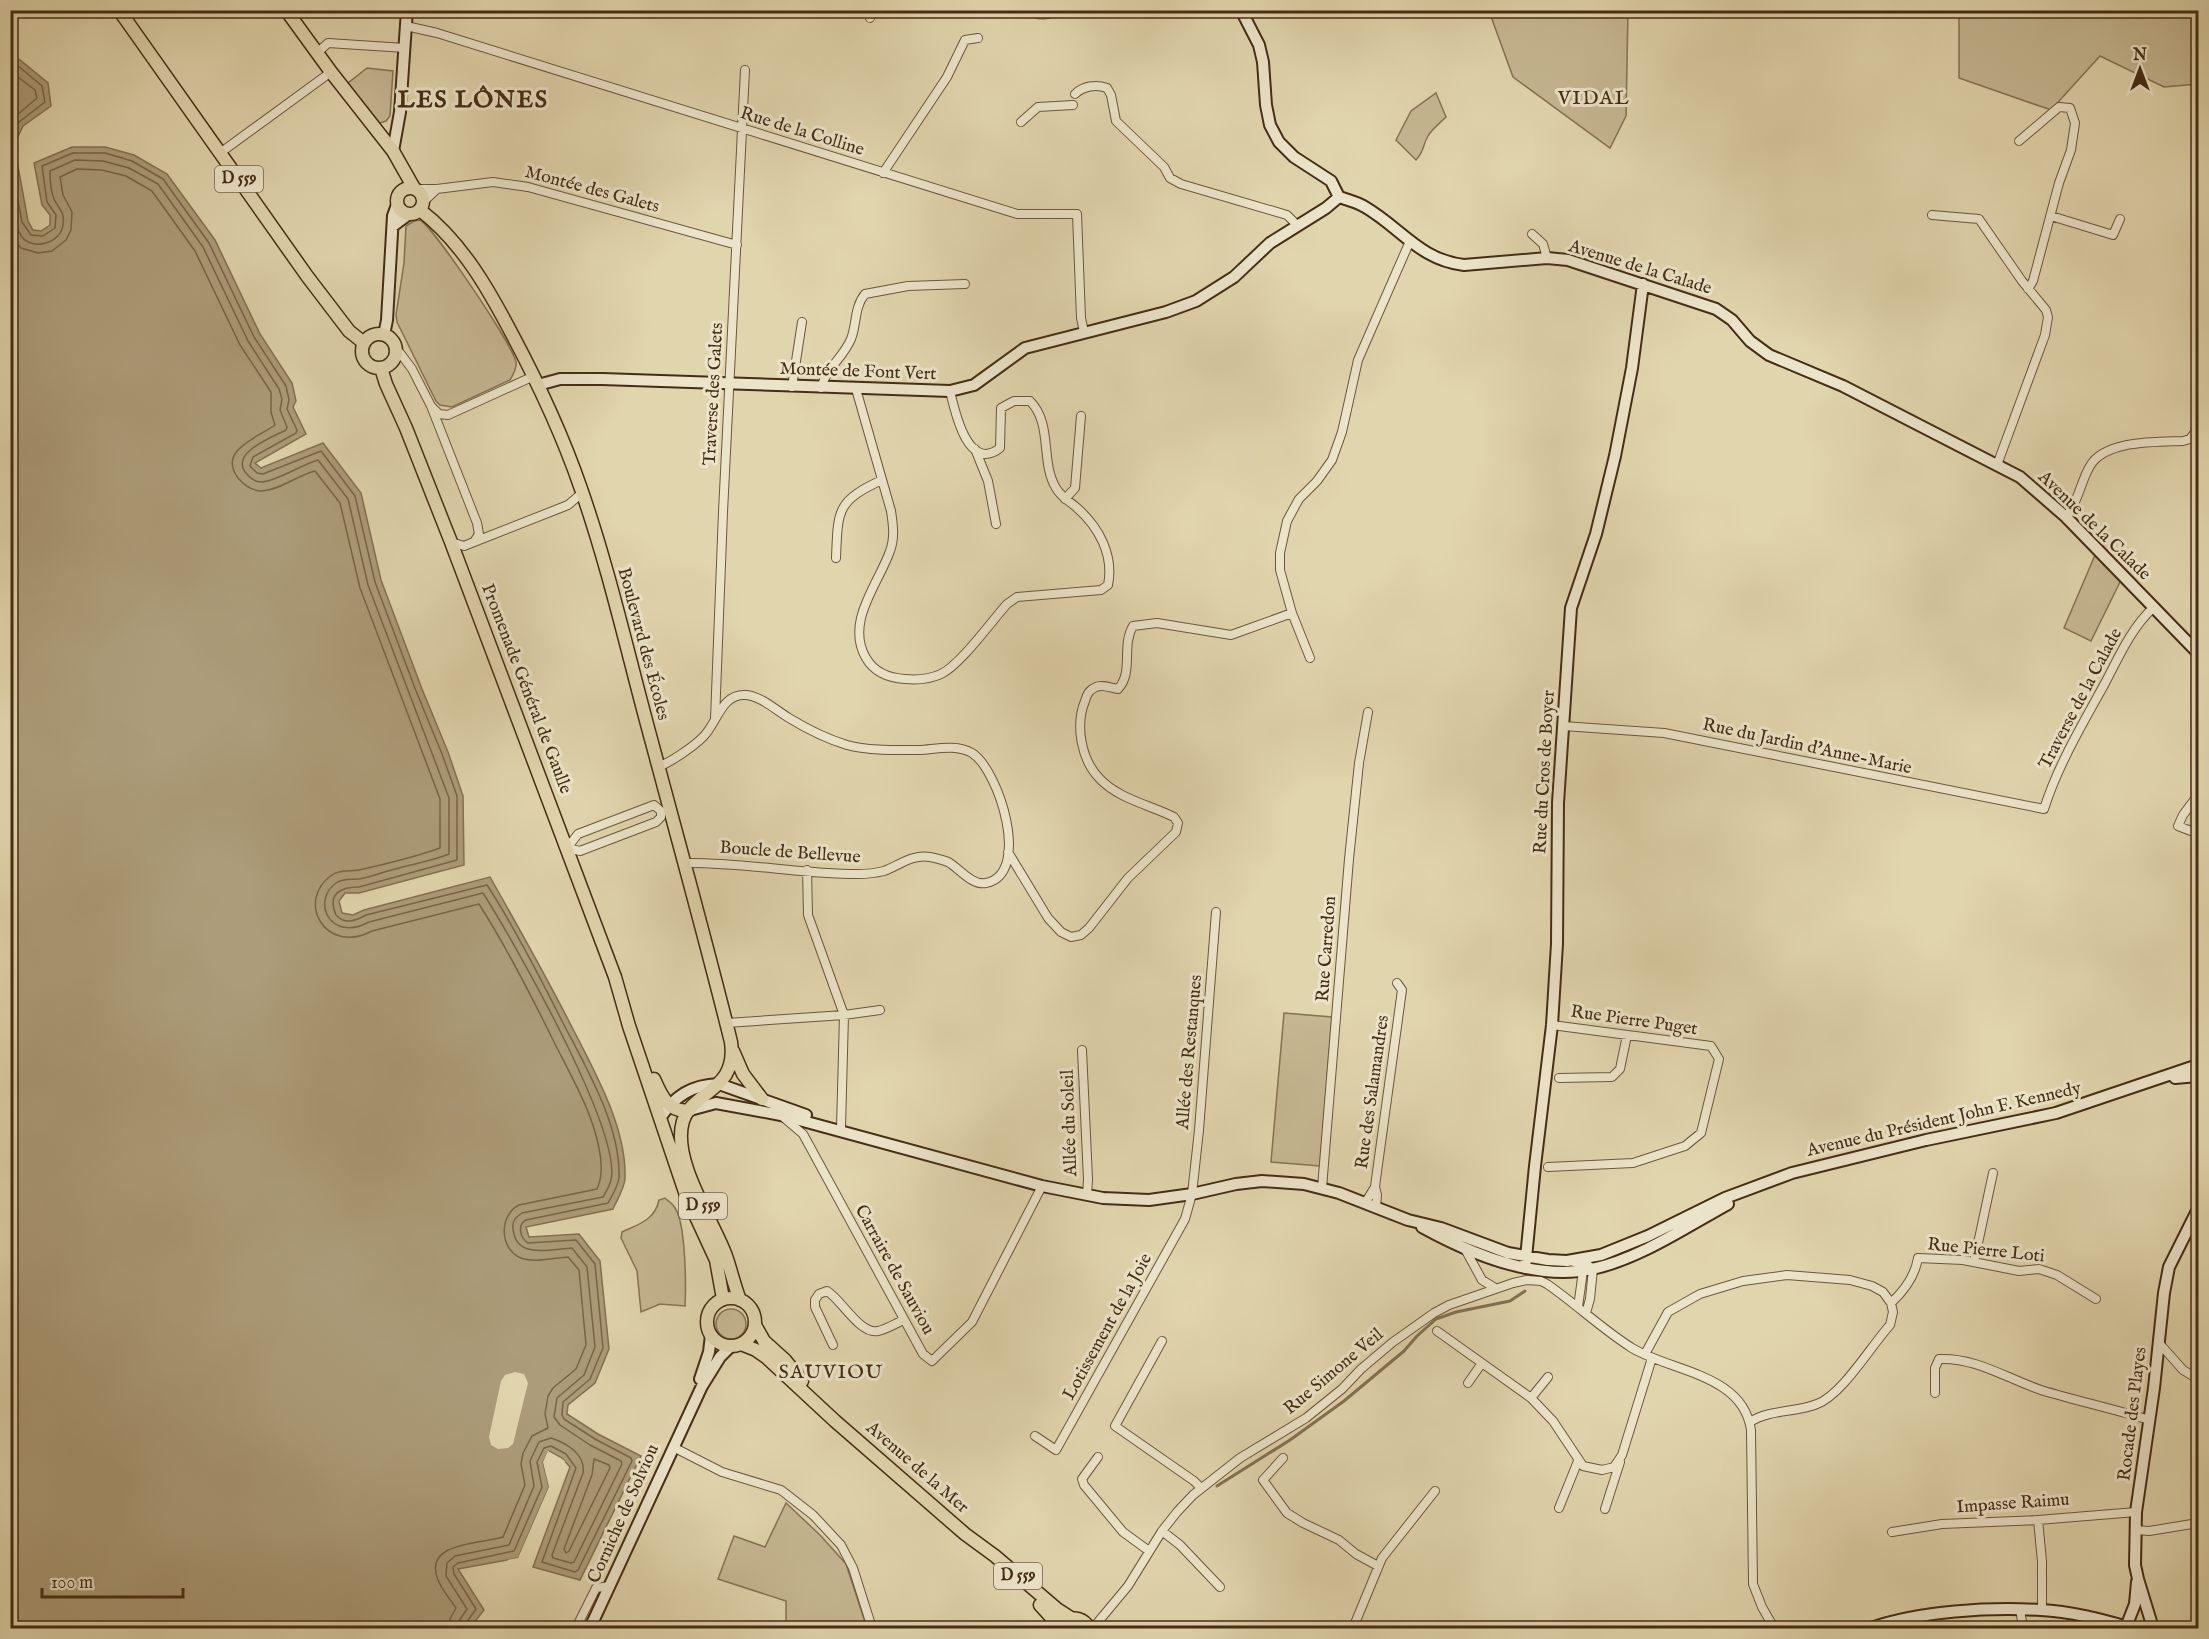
<svg xmlns="http://www.w3.org/2000/svg" width="2209" height="1639" viewBox="0 0 2209 1639" font-family="'IM FELL English',serif">
  <style>
    .green { fill: #c6b893; stroke: #867254; stroke-width: 1.5 }
    .water { fill: #ac9c79; stroke: #837051; stroke-width: 1.5 }
    .pier { fill: #e1d5ad }
    .lines { fill: none; stroke-linecap: round; stroke-linejoin: round }
    .shore { stroke: #786446; stroke-width: 1.5 }
    .stream { stroke: #837051; stroke-width: 3 }
    .street-casing { stroke: #6c573a; stroke-width: 10 }
    .secondary-casing { stroke: #452d14; stroke-width: 14 }
    .primary-casing { stroke: #452d14; stroke-width: 15 }
    .street { stroke: #ece4ca; stroke-width: 8 }
    .secondary { stroke: #ece4ca; stroke-width: 10 }
    .primary { stroke: #e1d5ad; stroke-width: 12 }
    .labels { text-anchor: middle; dominant-baseline: central; stroke-width: 6; stroke-linejoin: round; paint-order: stroke }
    .shield { fill: #ece4ca; stroke: #77644b; stroke-width: 1.5 }
    .shield-label { font-size: 16px; font-weight: bold; fill: #452d14 }
    .street-label { font-size: 18px; fill: #452d14; stroke: #ece4ca }
    .neighbourhood-label { font-size: 20px; letter-spacing: 1.5px; fill: #452d14; stroke: #ece4ca }
    .district-label { font-size: 24px; font-weight: bold; letter-spacing: 1.5px; fill: #452d14; stroke: #ece4ca }
  </style>
  <rect width="100%" height="100%" fill="#e1d5ad"/>
  <filter id="stains"><feTurbulence type="fractalNoise" baseFrequency=".00333" numOctaves="4"/><feColorMatrix values="0 0 0 0 .2 0 0 0 0 .09 0 0 0 0 .02 0 0 0 .5 -.17"/></filter>
  <radialGradient id="worn" r=".72"><stop offset=".6" stop-color="#630" stop-opacity="0"/><stop offset="1" stop-color="#630" stop-opacity=".3"/></radialGradient>
  <!-- green -->
  <path class="green" d="M 1489,11 L 1628,11 L 1626,116 L 1610,148 L 1513,77 Z
    M 1959,11 L 2198,11 L 2198,84 L 2164,87 L 2100,56 L 2051,110 L 1959,78 Z
    M 367,68 L 393,71 L 390,116 L 386,121 L 380,123 L 373,118 L 348,83 Z
    M 1436,93 L 1446,117 C 1440,123 1432,129 1428,136 C 1422,146 1425,150 1416,160 L 1396,140 L 1411,111 Z
    M 420,220 C 434,228 513,345 516,362 C 517,368 513,375 510,380 L 452,407 L 440,405 L 436,401 L 397,322 L 396,315 L 404,263 L 406,226 L 414,221 Z
    M 2095,555 L 2121,580 L 2091,641 L 2064,628 Z
    M 1284,1013 L 1332,1017 L 1320,1166 L 1271,1162 Z
    M 665,1198 C 668,1201 673,1204 675,1208 C 686,1224 686,1286 685,1306 L 660,1304 L 641,1312 L 637,1271 L 621,1238 L 622,1232 C 639,1224 655,1220 659,1200 Z
    M716 1324a15 15 0 1 1 30 0a15 15 0 1 1-30 0Z
    M 786,1503 L 820,1535 L 846,1564 L 867,1628 L 786,1627 L 786,1601 L 718,1579 L 734,1536 L 765,1547 Z"/>
  <!-- water -->
  <path class="water" d="M 11,57 L 20,60 L 48,83 L 51,106 L 23,126 L 14,145 L 28,221 L 33,230 L 41,231 L 50,225 L 50,215 L 42,205 L 34,163 L 72,147 L 105,147 L 134,155 L 167,174 L 215,240 L 260,334 L 292,383 L 296,401 L 293,407 L 306,434 L 255,463 L 261,468 L 323,443 L 361,493 L 381,580 L 422,689 L 448,752 L 463,796 L 464,865 L 359,893 L 345,893 L 339,901 L 342,913 L 353,915 L 364,910 L 490,877 C 519,928 548,980 575,1033 C 597,1076 627,1130 625,1179 C 624,1189 617,1200 613,1209 L 526,1227 L 529,1237 L 579,1234 L 600,1261 L 609,1349 L 595,1383 L 568,1405 L 567,1414 L 598,1434 L 641,1456 L 580,1580 L 533,1567 L 570,1467 L 562,1458 L 549,1451 L 543,1462 L 549,1487 L 518,1558 L 458,1569 L 484,1610 L 470,1628 L 11,1628 Z"/>
  <!-- pier -->
  <path class="pier" d="M 515,1372 L 524,1374 L 528,1383 L 513,1444 L 508,1448 L 498,1449 L 491,1445 L 489,1437 L 501,1381 L 505,1375 Z
    M 548,1451 L 565,1461 L 564,1464 L 550,1455 L 546,1462 L 552,1488 L 521,1559 L 510,1562 L 507,1560 L 518,1558 L 549,1487 L 543,1462 Z"/>
  <g class="lines">
    <!-- shore -->
    <path class="shore" d="M 10,63 L 17,65 L 42,86 L 45,102 L 19,122 L 10,138
      M 10,71 L 35,90 L 37,98 L 10,121
      M 10,161 L 22,222 L 31,235 L 43,236 L 55,228 L 56,215 L 47,202 L 42,166 L 73,153 L 105,153 L 132,161 L 163,179 L 209,243 L 254,337 L 286,386 L 289,400 L 287,409 L 297,430 L 296,433 L 253,457 L 250,466 L 257,473 L 263,474 L 321,451 L 355,496 L 375,582 L 416,691 L 442,754 L 457,796 L 457,860 L 359,887 C 340,887 327,894 336,915 C 345,925 355,921 366,915 L 487,885 C 515,928 539,975 562,1021 C 585,1066 621,1125 619,1178 C 618,1186 612,1196 608,1203 L 526,1220 C 517,1225 520,1238 528,1243 L 576,1240 L 595,1264 L 603,1348 L 590,1379 L 563,1402 L 562,1415 L 564,1419 L 595,1439 L 631,1458 L 632,1461 L 578,1570 L 575,1572 L 542,1562 L 576,1468 L 566,1454 L 551,1446 L 544,1448 L 537,1462 L 542,1487 L 514,1551 L 458,1563 L 453,1567 L 454,1574 L 476,1609 L 466,1623 L 466,1628
      M 10,200 C 13,213 14,226 22,237 C 33,251 61,243 63,225 C 65,211 59,210 54,199 C 51,192 50,179 50,171 L 75,160 L 103,161 L 129,168 L 158,184 L 203,247 L 248,341 L 279,389 L 282,399 L 280,410 L 287,427 L 286,430 C 273,437 231,452 245,472 C 249,477 255,482 261,482 C 275,482 303,464 318,460 L 348,499 L 368,585 L 449,798 L 449,854 C 432,861 413,864 395,869 C 383,872 371,877 359,879 C 351,880 343,878 336,883 C 311,901 330,943 369,922 L 483,893 C 513,940 622,1131 611,1180 C 610,1185 606,1192 603,1197 L 522,1213 C 516,1217 512,1221 513,1228 C 515,1260 550,1249 572,1248 L 587,1267 L 595,1347 L 584,1375 L 557,1398 L 554,1417 L 560,1425 L 590,1445 L 621,1461 L 622,1464 L 574,1562 L 571,1563 L 553,1558 L 552,1555 L 583,1473 C 586,1454 566,1443 551,1438 L 539,1442 L 530,1461 L 534,1486 L 509,1545 L 455,1556 L 447,1563 L 446,1576 L 467,1609 L 459,1621 L 458,1628
      M 10,235 L 21,248 L 38,253 L 52,251 L 66,240 L 71,230 L 72,212 L 63,195 L 60,177 L 77,169 L 102,170 L 126,176 L 152,191 L 195,251 L 240,345 L 271,392 L 271,412 L 275,425 C 259,437 217,450 238,478 C 244,485 253,491 262,491 C 280,490 298,475 315,471 L 340,503 L 360,588 L 440,799 L 440,848 C 415,857 386,864 359,870 C 350,872 341,869 332,875 C 295,900 325,956 372,931 L 479,904 C 507,948 531,995 554,1042 C 571,1076 592,1111 599,1148 C 602,1162 603,1176 597,1189 L 519,1205 C 499,1215 499,1249 521,1258 C 534,1263 554,1258 568,1257 L 579,1270 L 586,1345 L 576,1369 L 553,1388 L 548,1396 L 545,1414 L 548,1428 L 532,1436 L 523,1453 L 521,1464 L 525,1485 L 503,1537 C 483,1544 422,1541 438,1580 C 442,1590 450,1599 456,1608 L 450,1619 L 449,1628
      M 594,1459 L 609,1465 L 610,1468 L 569,1551 L 566,1553 L 564,1549 L 592,1475 Z"/>
    <!-- stream -->
    <path class="stream" d="M 1217,1486 L 1290,1440 L 1344,1401 L 1404,1351 L 1417,1336 L 1436,1319 L 1456,1312 L 1510,1301 L 1525,1291"/>
    <defs>
      <path id="street" d="M 867,10 L 870,18
        M 1029,10 C 1037,17 1050,15 1059,10
        M 406,26 L 437,33 L 1017,214 L 1077,214 L 1081,318 L 1084,332
        M 317,53 L 328,43 L 405,48
        M 1075,94 C 1083,86 1096,84 1107,88 L 1111,95 L 1116,121 L 1164,167 L 1170,178 L 1181,184 L 1287,215 L 1297,225
        M 1021,122 L 1038,107 L 1073,105
        M 2019,141 L 2059,107 L 2070,108 L 2075,123 L 2071,150 L 2059,183 L 2033,281 L 2028,289
        M 220,153 L 331,72
        M 883,173 L 947,77 L 965,40 L 978,38
        M 416,189 L 437,189 L 493,182 L 528,187 L 737,245
        M 423,202 L 437,189
        M 1932,215 L 1979,219 L 2022,281 L 2046,310 L 2048,317 L 2045,335 L 1997,465
        M 2051,216 L 2113,235 L 2120,219
        M 1532,234 L 1543,244 L 1547,258
        M 396,352 L 400,353 L 412,369 L 431,406 L 477,523 L 479,534 L 474,542 L 464,546 L 451,542
        M 792,387 L 802,322
        M 821,388 C 827,367 843,358 851,339 C 857,324 854,307 865,294 L 908,286 L 965,284
        M 856,389 L 891,511 C 893,524 895,538 890,551 C 878,585 845,622 866,658 C 874,672 889,678 905,679 C 916,680 930,679 941,674 C 960,665 991,622 1007,604 L 1017,597 L 1101,590 L 1108,585 C 1114,555 1099,527 1076,507 C 1069,501 1061,497 1056,488 C 1040,462 1053,424 1030,401 L 1014,401 L 1001,408 L 1000,448 C 968,473 955,412 950,391
        M 432,407 L 439,414 L 448,415 L 534,376
        M 975,449 L 988,481 L 996,524
        M 1065,499 L 1075,488 L 1081,416
        M 2066,517 C 2079,501 2080,483 2090,466 C 2105,440 2157,442 2183,441 L 2190,439 L 2198,428
        M 474,542 L 568,505 L 582,493
        M 836,558 C 838,511 836,501 882,480
        M 1292,613 L 1310,658
        M 715,719 L 723,512 L 745,70
        M 1563,726 L 1664,733 L 2044,809 C 2058,765 2082,725 2104,685 C 2118,659 2131,628 2153,608
        M 658,767 C 671,762 693,747 703,737 C 717,724 721,693 746,695 C 761,696 777,711 789,718 C 807,729 827,739 847,745 C 869,751 896,750 919,750 C 937,749 956,744 972,753 C 999,770 1032,874 986,883 C 972,886 959,868 948,862 C 943,860 935,858 930,857 C 912,854 900,865 884,871 C 876,873 865,874 857,874 C 799,874 743,862 685,863
        M 654,805 L 661,811 L 661,817 L 656,822 L 580,851 L 567,848 L 578,834 Z
        M 2191,831 L 2178,826 L 2183,815 L 2198,795
        M 1008,852 L 1048,918 L 1061,932 L 1071,937 L 1081,935 L 1089,928 L 1128,878 L 1176,832 L 1178,823 L 1174,817 C 1150,805 1119,799 1100,779 C 1081,760 1075,725 1085,701 C 1087,694 1089,690 1096,687 C 1102,684 1111,688 1118,689 C 1134,672 1121,646 1133,626 L 1157,623 L 1231,635 L 1292,613 L 1280,570 L 1280,553 L 1287,521 L 1299,499 L 1317,481 L 1332,460 L 1342,432 L 1358,360 L 1410,241
        M 807,870 L 808,915 L 844,1015 L 841,1128
        M 727,1023 L 844,1015 L 880,1010
        M 1082,1050 L 1088,1179 L 1087,1195
        M 1559,1078 L 1612,1077 L 1620,1069 L 1627,1035
        M 783,1117 L 803,1134 L 923,1354 L 932,1361 L 972,1322 L 1042,1186
        M 1548,1167 L 1633,1163 L 1685,1146 L 1701,1133 L 1719,1059 L 1711,1046 L 1552,1025
        M 1375,1187 L 1377,1195 L 1376,1207
        M 1322,1188 L 1349,859 L 1359,763 L 1368,712
        M 1365,1203 L 1375,1187 L 1376,1179 L 1402,990 L 1397,983
        M 1465,1249 L 1482,1280 L 1495,1288
        M 1574,1262 L 1588,1265 L 1593,1269 L 1590,1299 L 1586,1313
        M 1974,1262 L 1993,1173
        M 1578,1307 L 1583,1271 L 1586,1268
        M 1437,1331 L 1531,1398 L 1553,1421 L 1583,1466 L 1602,1470 L 1614,1467 L 1622,1455 L 1652,1358
        M 1162,1341 L 1115,1426 L 1194,1481 L 1201,1488
        M 2159,1343 L 2183,1370 L 2198,1379
        M 833,1345 L 815,1307 L 815,1300 L 819,1294 L 827,1291 C 842,1300 860,1335 878,1331 C 887,1329 896,1323 904,1320
        M 1645,1354 L 1668,1312 L 1700,1294 L 1743,1281 L 1787,1275 L 1850,1280 L 1872,1286 L 1883,1292 L 1891,1303 C 1904,1291 1915,1276 1918,1258 L 1963,1260 L 2019,1271 L 2039,1269 L 2057,1275 L 2096,1299
        M 1468,1383 L 1482,1363
        M 1935,1393 L 1935,1368 L 1939,1359 C 1975,1357 2008,1379 2041,1390 C 2077,1401 2114,1409 2149,1420
        M 1531,1398 L 1548,1377
        M 1750,1422 C 1770,1409 1795,1413 1817,1404 C 1842,1395 1871,1346 1890,1325 L 1893,1312 L 1891,1303
        M 1035,1436 L 1056,1450 L 1185,1219 L 1192,1194 L 1199,1130 L 1216,912
        M 673,1447 L 722,1472 L 781,1490 L 813,1515 L 841,1545 L 853,1568 L 872,1628
        M 1098,1457 L 1082,1479 L 1084,1485 L 1123,1532 L 1149,1551
        M 1283,1458 L 1263,1480 L 1287,1513 L 1303,1523 L 1339,1540 L 1356,1554 L 1378,1566
        M 1559,1508 L 1578,1461
        M 1605,1509 L 1620,1462
        M 2038,1520 L 2042,1561 L 2042,1610
        M 2135,1530 L 2149,1531 L 2198,1523
        M 1162,1531 L 1180,1545 L 1220,1587
        M 1892,1532 L 1942,1524 L 2038,1520 L 2136,1512
        M 2020,1609 L 2023,1628
        M 576,1628 L 596,1588 L 610,1586
        M 1093,1628 L 1128,1586 L 1162,1531 L 1177,1512 L 1193,1495 L 1240,1458 L 1306,1418 L 1342,1389 L 1361,1369 L 1393,1342 L 1434,1313 L 1449,1305 L 1513,1283 L 1527,1280 L 1541,1281 L 1547,1284 C 1576,1304 1602,1329 1632,1348 C 1672,1372 1743,1374 1751,1430 L 1753,1584 L 1762,1607 L 1774,1628
        M 1353,1628 L 1382,1558 L 1435,1491"/>
      <path id="secondary" d="M 1241,10 L 1259,45 L 1263,62 L 1266,105 L 1270,125 L 1279,142 L 1294,157 L 1331,181 L 1339,197 C 1348,200 1357,202 1365,207 C 1401,228 1420,260 1464,265 L 1547,258 L 1568,260 L 1716,309 L 1732,320 L 1750,341 L 1769,355 L 1843,386 L 2020,477 L 2066,517 L 2198,653
        M 393,151 L 400,112 L 407,10
        M 393,226 L 409,214
        M 384,335 L 387,320 L 393,216 L 397,205
        M 538,385 L 560,379 L 602,379 L 950,391 L 974,385 L 1025,348 L 1166,312 L 1196,301 L 1234,277 L 1270,243 L 1326,208 L 1339,197
        M 2175,1078 L 2198,1076
        M 690,1110 L 716,1103 L 781,1115 L 1042,1186 L 1103,1198 L 1149,1200 L 1192,1194 L 1236,1184 L 1262,1181 L 1304,1184 L 1339,1193 L 1408,1220 L 1441,1228 L 1508,1253 L 1548,1260 L 1567,1261 L 1601,1255 L 1648,1236 L 1725,1198 L 1792,1173 L 1926,1140 L 2056,1113 L 2198,1065
        M 660,1118 C 675,1096 691,1085 719,1084 L 806,1115
        M 1422,1227 C 1471,1254 1536,1281 1592,1269 C 1639,1259 1686,1227 1728,1204
        M 1525,1268 L 1535,1166 L 1552,1025 L 1557,944 L 1558,803 L 1571,608 L 1596,534 L 1615,456 L 1632,368 L 1643,284
        M 700,1379 L 709,1352 L 711,1335
        M 2128,1622 L 2135,1604 L 2137,1582
        M 590,1628 L 702,1386 L 720,1357 L 731,1346
        M 1871,1628 C 1920,1611 1989,1607 2041,1610 C 2070,1611 2103,1620 2132,1628
        M 2153,1628 L 2138,1579 L 2135,1565 L 2136,1512 L 2154,1388 L 2164,1293 L 2169,1267 L 2198,1209"/>
      <path id="primary" d="M 119,10 L 307,276 L 349,331 L 364,343
        M 286,10 L 331,72 L 393,151 L 414,188
        M397 201a13 13 0 1 1 26 0a13 13 0 1 1-26 0Z
        M 420,210 C 462,242 489,290 513,336 C 539,385 562,434 580,486 C 609,568 628,655 651,739 C 678,840 706,941 731,1042 C 738,1091 693,1090 683,1121 C 671,1160 713,1220 726,1256 C 731,1270 734,1285 740,1300
        M362 351a17 17 0 1 1 34 0a17 17 0 1 1-34 0Z
        M 381,368 L 386,384 L 406,428 L 451,542 L 615,977 L 629,1026 L 686,1195 L 716,1260 L 723,1299
        M 733,1051 L 743,1074 L 762,1099
        M 654,1079 C 661,1095 669,1114 690,1110
        M707 1322a24 24 0 1 1 48 0a24 24 0 1 1-48 0Z
        M 755,1325 L 764,1341 L 785,1360 L 802,1381
        M 741,1344 L 756,1350 L 766,1357 L 835,1421 L 965,1534 L 995,1556 L 1057,1609 L 1071,1618
        M 1040,1605 L 1060,1627
        M 1065,1621 C 1075,1616 1084,1619 1089,1628"/>
    </defs>
    <!-- street casing -->
    <use href="#street" class="street-casing"/>
    <!-- secondary casing -->
    <use href="#secondary" class="secondary-casing"/>
    <!-- primary casing -->
    <use href="#primary" class="primary-casing"/>
    <!-- street -->
    <use href="#street" class="street"/>
    <!-- secondary -->
    <use href="#secondary" class="secondary"/>
    <!-- primary -->
    <use href="#primary" class="primary"/>
  </g>
  <g class="labels">
    <!-- shield labels -->
    <g class="shield">
      <rect x="215" y="166" width="48" height="26" rx="4.5"/>
      <rect x="679" y="1193" width="48" height="26" rx="4.5"/>
      <rect x="994" y="1563" width="48" height="26" rx="4.5"/>
    </g>
    <g class="shield-label">
      <text x="239" y="179">D 559</text>
      <text x="703" y="1206">D 559</text>
      <text x="1018" y="1576">D 559</text>
    </g>
    <!-- street labels -->
    <g class="street-label">
      <text transform="translate(802 132) rotate(17)">Rue de la Colline</text>
      <text transform="translate(592 190) rotate(15)">Montée des Galets</text>
      <text transform="translate(1640 268) rotate(17)">Avenue de la Calade</text>
      <text transform="translate(858 372) rotate(2)">Montée de Font Vert</text>
      <text transform="translate(714 394) rotate(-87)">Traverse des Galets</text>
      <text transform="translate(2094 526) rotate(44)">Avenue de la Calade</text>
      <text transform="translate(643 644) rotate(75)">Boulevard des Écoles</text>
      <text transform="translate(526 689) rotate(69)">Promenade Général de Gaulle</text>
      <text transform="translate(2081 699) rotate(-62)">Traverse de la Calade</text>
      <text transform="translate(1807 747) rotate(12)">Rue du Jardin d'Anne-Marie</text>
      <text transform="translate(1545 772) rotate(-87)">Rue du Cros de Boyer</text>
      <text transform="translate(790 853) rotate(4)">Boucle de Bellevue</text>
      <text transform="translate(1327 949) rotate(-86)">Rue Carredon</text>
      <text transform="translate(1634 1021) rotate(8)">Rue Pierre Puget</text>
      <text transform="translate(1190 1052) rotate(-85)">Allée des Restanques</text>
      <text transform="translate(1373 1092) rotate(-82)">Rue des Salamandres</text>
      <text transform="translate(1944 1120) rotate(-13)">Avenue du Président John F. Kennedy</text>
      <text transform="translate(1070 1123) rotate(-92)">Allée du Soleil</text>
      <text transform="translate(1986 1251) rotate(6)">Rue Pierre Loti</text>
      <text transform="translate(894 1270) rotate(61)">Carraire de Sauviou</text>
      <text transform="translate(1108 1327) rotate(-61)">Lotissement de la Joie</text>
      <text transform="translate(1334 1372) rotate(-40)">Rue Simone Veil</text>
      <text transform="translate(2133 1414) rotate(-83)">Rocade des Playes</text>
      <text transform="translate(917 1468) rotate(41)">Avenue de la Mer</text>
      <text transform="translate(2013 1504) rotate(-4)">Impasse Raimu</text>
      <text transform="translate(624 1514) rotate(-66)">Corniche de Solviou</text>
    </g>
    <!-- neighbourhood labels -->
    <g class="neighbourhood-label">
      <text x="1594" y="98">VIDAL</text>
      <text x="831" y="1372">SAUVIOU</text>
    </g>
    <!-- district labels -->
    <g class="district-label">
      <text x="473" y="100">LES LÔNES</text>
    </g>
  </g>
  <!-- margin -->
  <rect width="2209" height="1639" fill="none" stroke="#e1d5ad" stroke-width="36"/>
  <rect x="12" y="12" width="2185" height="1615" fill="none" stroke="#452d14" stroke-width="3"/>
  <rect x="18" y="18" width="2173" height="1603" fill="none" stroke="#452d14" stroke-width="1.5"/>
  <!-- north arrow -->
  <g transform="translate(2140 69)" stroke="#ece4ca" stroke-width="4.5" paint-order="stroke">
  <path d="M0-4.5L10 22L0 15L-10 22Z" fill="#452d14"/>
  <text y="-9" font-size="16" font-weight="bold" text-anchor="middle" fill="#452d14">N</text>
  </g>
  <!-- scale -->
  <path d="M42 1588v9h141v-9" fill="none" stroke="#452d14" stroke-width="3"/>
  <text x="51" y="1588" font-size="18" fill="#452d14" stroke="#ece4ca" stroke-width="4.5" paint-order="stroke">100 m</text>
  <rect width="100%" height="100%" filter="url(#stains)"/>
  <rect width="100%" height="100%" fill="url(#worn)"/>
</svg>
